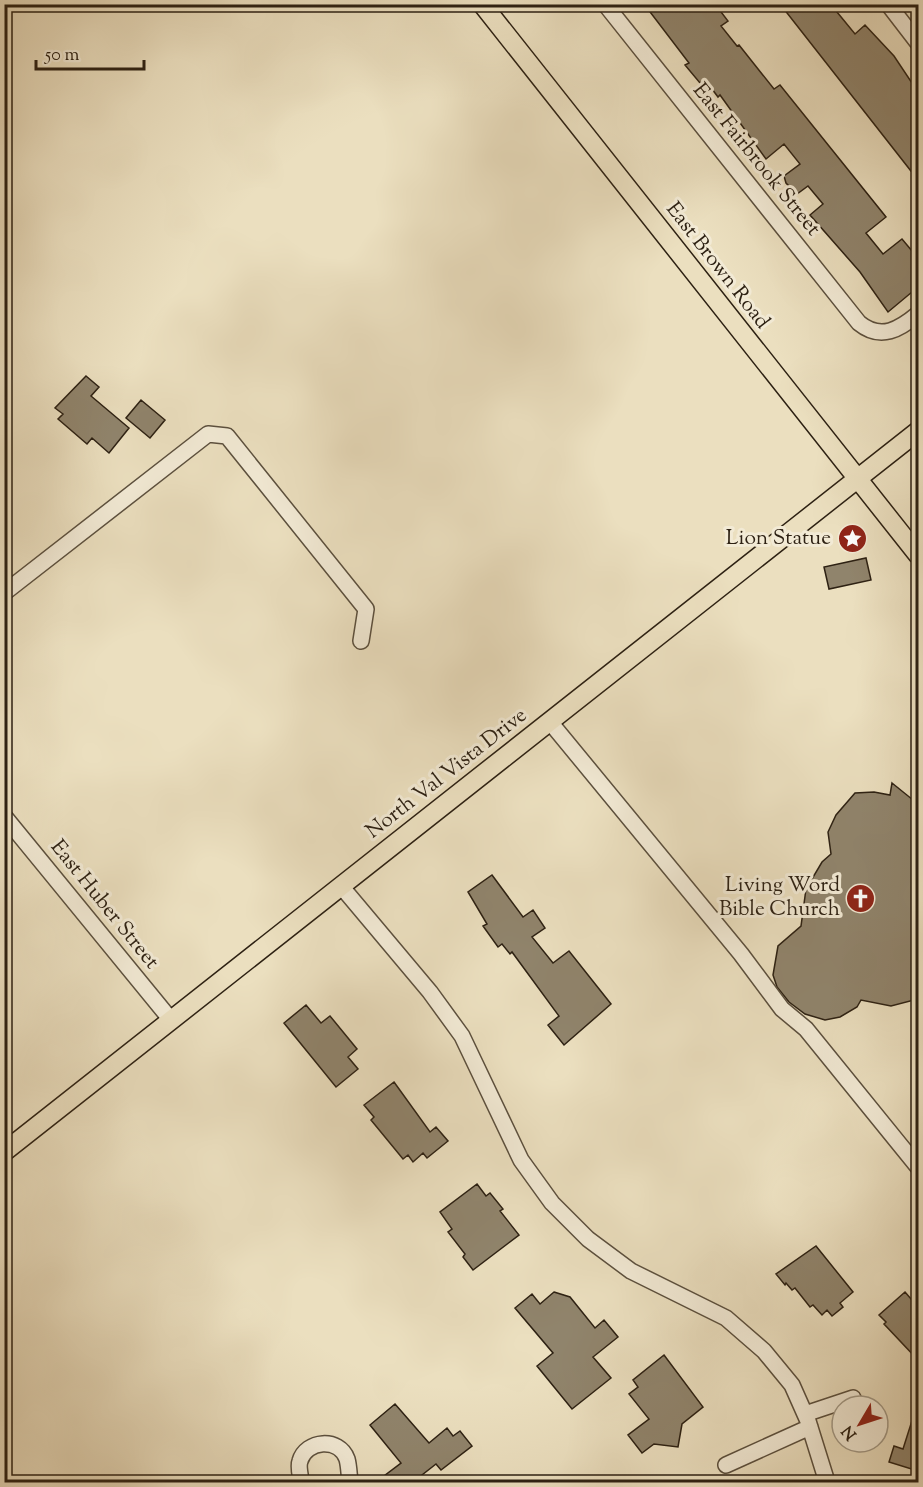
<svg xmlns="http://www.w3.org/2000/svg" width="923" height="1487" viewBox="0 0 923 1487" font-family="'Sorts Mill Goudy',serif">
  <style>
    .building { fill: #90846c; stroke: #2d2113; stroke-width: 1.5 }
    .lines { fill: none; stroke-linecap: round; stroke-linejoin: round }
    .minor-casing { stroke: #5c503e; stroke-width: 18 }
    .major-casing { stroke: #2d2113; stroke-width: 21 }
    .minor { stroke: #f2ead5; stroke-width: 15 }
    .major { stroke: #ebdfbf; stroke-width: 18 }
    .labels { text-anchor: middle; dominant-baseline: central; stroke-width: 6; stroke-linejoin: round; paint-order: stroke }
    .street-label { font-size: 21px; fill: #2d2113; stroke: #f2ead5 }
    .poi-label { font-size: 21px; fill: #2d2113; stroke: #f2ead5; text-anchor: end }
  </style>
  <rect width="100%" height="100%" fill="#ebdfbf"/>
  <filter id="stains"><feTurbulence type="fractalNoise" baseFrequency=".00333" numOctaves="4"/><feColorMatrix values="0 0 0 0 .2 0 0 0 0 .09 0 0 0 0 .02 0 0 0 .5 -.17"/></filter>
  <radialGradient id="worn" r=".72"><stop offset=".6" stop-color="#630" stop-opacity="0"/><stop offset="1" stop-color="#630" stop-opacity=".3"/></radialGradient>
  <!-- building -->
  <path class="building" d="M 644,4 L 715,4 L 728,21 L 721,26 L 737,46 L 739,45 L 774,89 L 780,85 L 886,217 L 866,233 L 883,254 L 902,239 L 912,251 L 918,261 L 918,287 L 888,312 L 860,272 L 810,215 L 823,204 L 808,186 L 797,194 L 786,183 L 784,176 L 800,164 L 784,144 L 766,159 L 720,95 L 718,97 L 709,85 L 705,89 L 685,65 L 689,63 Z
    M 780,4 L 846,4 L 837,12 L 855,34 L 865,25 L 894,56 L 918,92 L 918,180 Z
    M 86,376 L 99,387 L 91,396 L 129,428 L 109,453 L 92,438 L 87,444 L 58,419 L 63,414 L 55,408 Z
    M 141,400 L 165,420 L 150,438 L 126,418 Z
    M 866,558 L 871,580 L 829,589 L 824,567 Z
    M 892,783 L 918,804 L 918,999 L 891,1006 L 861,1000 L 857,1007 L 840,1017 L 825,1020 L 805,1014 L 789,1002 L 777,987 L 773,975 L 778,946 L 801,926 L 806,889 L 822,862 L 831,854 L 828,832 L 836,815 L 855,793 L 874,792 L 890,795 Z
    M 492,875 L 523,917 L 533,910 L 545,928 L 532,937 L 553,963 L 569,951 L 611,1004 L 564,1045 L 548,1025 L 559,1016 L 512,952 L 510,954 L 502,944 L 498,947 L 483,926 L 487,924 L 468,892 Z
    M 306,1005 L 321,1023 L 330,1016 L 357,1049 L 348,1057 L 358,1069 L 336,1087 L 284,1023 Z
    M 394,1082 L 430,1132 L 436,1127 L 448,1141 L 427,1158 L 423,1153 L 413,1162 L 408,1155 L 403,1159 L 371,1120 L 374,1117 L 364,1105 Z
    M 477,1184 L 486,1196 L 490,1193 L 503,1209 L 500,1211 L 519,1235 L 473,1270 L 463,1257 L 465,1254 L 448,1232 L 452,1229 L 440,1212 Z
    M 816,1246 L 853,1292 L 840,1303 L 843,1307 L 832,1316 L 827,1310 L 822,1315 L 813,1305 L 810,1307 L 795,1288 L 792,1290 L 786,1283 L 785,1285 L 776,1274 Z
    M 554,1292 L 570,1297 L 595,1328 L 604,1320 L 618,1337 L 593,1357 L 611,1378 L 572,1409 L 537,1366 L 553,1353 L 515,1308 L 532,1294 L 540,1304 Z
    M 905,1292 L 918,1307 L 918,1360 L 884,1324 L 886,1322 L 879,1315 Z
    M 664,1355 L 703,1407 L 682,1424 L 678,1447 L 654,1444 L 642,1453 L 628,1435 L 649,1419 L 629,1394 L 638,1387 L 633,1380 Z
    M 395,1404 L 429,1443 L 447,1428 L 453,1436 L 460,1431 L 472,1446 L 441,1470 L 436,1464 L 413,1482 L 376,1482 L 401,1463 L 370,1425 Z
    M 916,1408 L 918,1409 L 918,1471 L 889,1462 L 894,1446 L 903,1449 Z"/>
  <g class="lines">
    <defs>
      <path id="minor" d="M 605,4 L 859,323 C 881,341 900,329 918,314
        M 888,4 L 918,43
        M 4,593 L 208,434 L 227,436 L 366,609 L 361,641
        M 550,722 L 741,954 L 782,1009 L 806,1029 L 918,1167
        M 4,816 L 171,1020
        M 341,886 L 430,992 L 462,1036 L 521,1160 L 552,1203 L 588,1239 L 631,1271 L 726,1318 L 764,1351 L 792,1385 L 808,1421 L 827,1482
        M 805,1414 L 853,1398
        M 726,1465 L 810,1427
        M 304,1482 L 301,1480 C 300,1474 298,1466 300,1461 C 306,1440 339,1437 347,1459 C 349,1466 349,1475 350,1482"/>
      <path id="major" d="M 482,4 L 918,555
        M 4,1152 L 918,431"/>
    </defs>
    <!-- minor casing -->
    <use href="#minor" class="minor-casing"/>
    <!-- major casing -->
    <use href="#major" class="major-casing"/>
    <!-- minor -->
    <use href="#minor" class="minor"/>
    <!-- major -->
    <use href="#major" class="major"/>
  </g>
  <!-- icons -->
  <defs>
    <symbol id="sight-disc" viewBox="-11 -11 22 22"><circle r="9.5" fill="#8f2418" stroke="#f2ead5"/><path d="M0-6L1.8-2.2L6-1.7L2.9 1.2L3.7 5.4L0 3.3L-3.7 5.4L-2.9 1.2L-6-1.7L-1.8-2.2Z" fill="#fff"/></symbol>
    <symbol id="church-disc" viewBox="-11 -11 22 22"><circle r="9.5" fill="#8f2418" stroke="#f2ead5"/><path d="M-1.2-6h2.4v3.5h3.3v2.4h-3.3V6h-2.4V-.1h-3.3v-2.4h3.3Z" fill="#fff"/></symbol>
  </defs>
  <g fill-rule="evenodd">
    <use href="#sight-disc" x="836" y="522" width="33" height="33"/>
    <use href="#church-disc" x="844" y="882" width="33" height="33"/>
  </g>
  <g class="labels">
    <!-- street labels -->
    <g class="street-label">
      <text transform="translate(756 160) rotate(51)">East Fairbrook Street</text>
      <text transform="translate(717 266) rotate(52)">East Brown Road</text>
      <text transform="translate(447 774) rotate(-38)">North Val Vista Drive</text>
      <text transform="translate(104 905) rotate(51)">East Huber Street</text>
    </g>
    <!-- poi labels -->
    <g class="poi-label">
      <text x="831" y="539">Lion Statue</text>
      <text x="840" y="886">Living Word<tspan x="840" dy="24">Bible Church</tspan></text>
    </g>
  </g>
  <!-- margin -->
  <rect width="923" height="1487" fill="none" stroke="#ebdfbf" stroke-width="24"/>
  <rect x="6" y="6" width="911" height="1475" fill="none" stroke="#2d2113" stroke-width="3"/>
  <rect x="12" y="12" width="899" height="1463" fill="none" stroke="#2d2113" stroke-width="1.5"/>
  <!-- north arrow -->
  <g transform="translate(860 1424) rotate(231)"><circle r="28" fill="#f2ead5" stroke="#a39a87" stroke-width="1.5"/>
  <path d="M0-4.5L10 22L0 15L-10 22Z" fill="#8f2418"/>
  <text y="-9" font-size="16" font-weight="bold" text-anchor="middle" fill="#2d2113">N</text>
  </g>
  <!-- scale -->
  <path d="M36 60v9h108v-9" fill="none" stroke="#2d2113" stroke-width="3"/>
  <text x="45" y="60" font-size="18" fill="#2d2113" stroke="#f2ead5" stroke-width="4.5" paint-order="stroke">50 m</text>
  <rect width="100%" height="100%" filter="url(#stains)"/>
  <rect width="100%" height="100%" fill="url(#worn)"/>
</svg>
